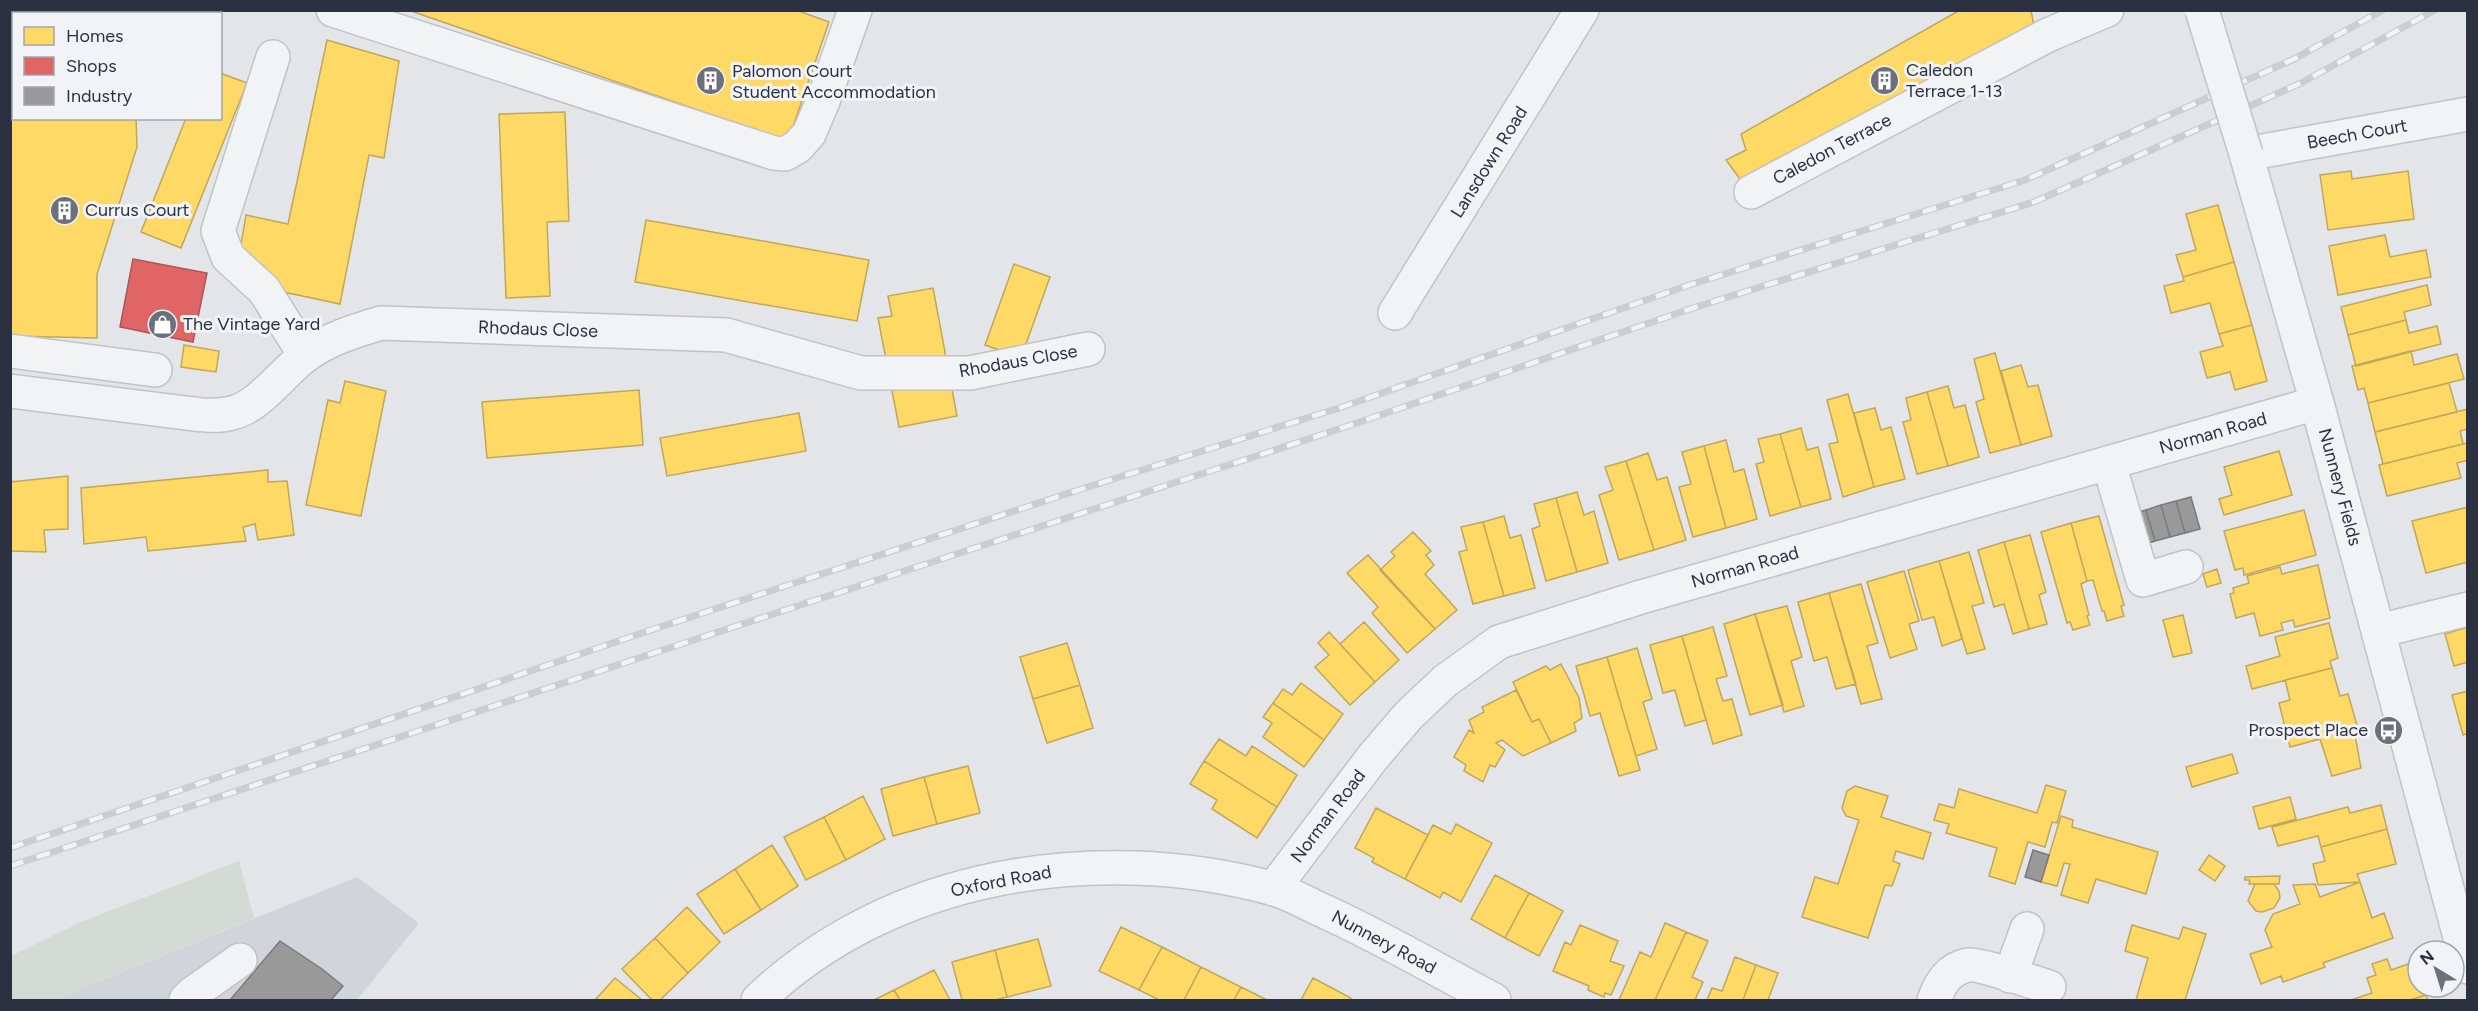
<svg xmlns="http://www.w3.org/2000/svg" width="2478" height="1011" viewBox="0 0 2478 1011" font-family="Figtree,sans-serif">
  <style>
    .built { fill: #d2d4db }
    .green { fill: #d3dbd4 }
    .homes { fill: #ffd966; stroke: #bfa75b; stroke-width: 1.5 }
    .shops { fill: #e06666; stroke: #aa565b; stroke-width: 1.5 }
    .industry { fill: #999; stroke: #787a7e; stroke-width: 1.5 }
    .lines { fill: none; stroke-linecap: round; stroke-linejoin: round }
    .minor-casing { stroke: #c1c3c6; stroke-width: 36 }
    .minor { stroke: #f2f3f5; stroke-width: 33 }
    .rail-casing { stroke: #cccdcf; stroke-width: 7 }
    .rail { stroke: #f1f3f7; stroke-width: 4.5; stroke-dasharray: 14; stroke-linecap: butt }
    .minor-bridge-casing { stroke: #c1c3c6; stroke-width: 36; stroke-linecap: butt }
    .minor-bridge { stroke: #f2f3f5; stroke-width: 33 }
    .labels { text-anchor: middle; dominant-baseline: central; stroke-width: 6; stroke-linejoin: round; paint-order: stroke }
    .poi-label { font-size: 18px; fill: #2b3140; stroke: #f1f3f7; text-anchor: start }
    .street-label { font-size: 18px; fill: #2b3140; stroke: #f1f3f7 }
  </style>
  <rect width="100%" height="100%" fill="#e3e5e8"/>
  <!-- built -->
  <path class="built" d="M 357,877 L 419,923 L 357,1000 L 53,1000 Z"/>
  <!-- green -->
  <path class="green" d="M 239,861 L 254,918 L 53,1000 L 11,1000 L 11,956 L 81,922 Z"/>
  <!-- homes -->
  <path class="homes" d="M 10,10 L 148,10 L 147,14 L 14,14 L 14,118 L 136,118 L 137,147 L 97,274 L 97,338 L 10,336 Z
    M 408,10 L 796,10 L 829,22 L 788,141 Z
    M 1960,10 L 2031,10 L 2034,26 L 1743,183 L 1726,160 L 1746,150 L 1741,134 Z
    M 327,40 L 399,61 L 384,158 L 369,155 L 340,304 L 279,291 L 264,266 L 240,251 L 246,215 L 288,224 Z
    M 220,73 L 247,83 L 181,248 L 141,232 L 186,118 L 220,118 Z
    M 565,112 L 569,221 L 547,222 L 550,296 L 506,298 L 499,114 Z
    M 2351,171 L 2352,179 L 2408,171 L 2414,219 L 2328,230 L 2320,175 Z
    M 2218,205 L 2234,262 L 2183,277 L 2176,255 L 2196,250 L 2186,214 Z
    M 646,220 L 869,260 L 857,321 L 635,282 Z
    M 2385,235 L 2390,257 L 2426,250 L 2431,277 L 2338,295 L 2329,246 Z
    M 2234,262 L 2252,325 L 2219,334 L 2210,303 L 2171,313 L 2164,286 L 2184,281 L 2183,277 Z
    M 1014,264 L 1050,277 L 1021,358 L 985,345 Z
    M 2427,285 L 2431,305 L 2404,312 L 2406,320 L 2348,335 L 2341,307 Z
    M 933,288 L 957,416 L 899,427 L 878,318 L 892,316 L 888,296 Z
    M 2406,320 L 2409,333 L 2437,326 L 2441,344 L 2356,366 L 2348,335 Z
    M 2252,325 L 2267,381 L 2235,390 L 2230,372 L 2207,378 L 2200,352 L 2223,346 L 2219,334 Z
    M 184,345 L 219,351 L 216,372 L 181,367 Z
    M 2411,351 L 2414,365 L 2457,354 L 2464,379 L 2368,403 L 2364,388 L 2358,390 L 2352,366 Z
    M 1995,353 L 2021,445 L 1990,453 L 1976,402 L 1984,399 L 1974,359 Z
    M 2021,365 L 2028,387 L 2038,385 L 2052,436 L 2021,445 L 2001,371 Z
    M 345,381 L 386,391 L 361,516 L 306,505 L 328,400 L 340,403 Z
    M 2449,383 L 2457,412 L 2375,432 L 2368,403 Z
    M 1948,386 L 1954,408 L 1965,405 L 1979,457 L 1948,466 L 1927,392 Z
    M 639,390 L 643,445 L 487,458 L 482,402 Z
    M 1927,392 L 1948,466 L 1917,474 L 1903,422 L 1911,420 L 1906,398 Z
    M 1848,394 L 1874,487 L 1843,497 L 1829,444 L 1838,442 L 1827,400 Z
    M 1875,408 L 1881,430 L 1891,427 L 1905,479 L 1874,487 L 1854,413 Z
    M 2468,409 L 2468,429 L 2460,431 L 2463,444 L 2383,464 L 2375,432 Z
    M 799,413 L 806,451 L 667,476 L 660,438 Z
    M 1801,428 L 1807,450 L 1818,447 L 1831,499 L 1801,507 L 1780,434 Z
    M 1780,434 L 1801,507 L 1770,516 L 1756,464 L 1764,462 L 1758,439 Z
    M 1726,440 L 1734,472 L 1744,469 L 1757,519 L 1726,528 L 1704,446 Z
    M 2467,443 L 2468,460 L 2457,463 L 2461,478 L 2387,496 L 2379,465 Z
    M 1704,446 L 1726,528 L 1693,537 L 1679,487 L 1691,484 L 1682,452 Z
    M 2279,451 L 2292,495 L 2224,515 L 2219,499 L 2232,495 L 2224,467 Z
    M 1648,453 L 1657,480 L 1667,477 L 1686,540 L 1654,550 L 1626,461 Z
    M 1626,461 L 1654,550 L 1619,560 L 1599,495 L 1613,490 L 1605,467 Z
    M 268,470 L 268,482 L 287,481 L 294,535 L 258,540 L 255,524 L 243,527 L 246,541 L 148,551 L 146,537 L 84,544 L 81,488 Z
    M 68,476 L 68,529 L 44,530 L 46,552 L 10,551 L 10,482 Z
    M 1577,492 L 1584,515 L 1594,511 L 1608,563 L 1577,572 L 1556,498 Z
    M 1556,498 L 1577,572 L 1546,581 L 1532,529 L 1540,526 L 1534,504 Z
    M 2468,507 L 2468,562 L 2426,573 L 2412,521 Z
    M 2304,510 L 2316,555 L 2244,575 L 2243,568 L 2235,570 L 2224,531 Z
    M 1504,516 L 1510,538 L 1521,535 L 1535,588 L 1504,596 L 1483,522 Z
    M 2099,516 L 2124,605 L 2121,606 L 2124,616 L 2107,621 L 2104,611 L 2102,611 L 2093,580 L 2087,581 L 2071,523 Z
    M 1483,522 L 1504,596 L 1473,604 L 1459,552 L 1467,550 L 1461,527 Z
    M 2071,523 L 2087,581 L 2081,584 L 2089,615 L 2087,616 L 2090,625 L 2073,630 L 2070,622 L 2067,623 L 2041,532 Z
    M 1413,532 L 1431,551 L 1426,555 L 1434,565 L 1425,574 L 1457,610 L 1435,629 L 1380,570 L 1395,556 L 1391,552 Z
    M 2030,535 L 2046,592 L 2039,595 L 2047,624 L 2029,629 L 2004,542 Z
    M 2004,542 L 2029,629 L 2013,634 L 2004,604 L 1994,607 L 1978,550 Z
    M 1969,552 L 1984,603 L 1972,606 L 1985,649 L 1967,654 L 1939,561 Z
    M 1368,555 L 1435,629 L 1407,653 L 1372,613 L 1378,607 L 1347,573 Z
    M 1939,561 L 1962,639 L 1942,646 L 1934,617 L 1922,620 L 1908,570 Z
    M 2318,565 L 2330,618 L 2295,627 L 2293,620 L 2281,623 L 2283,630 L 2260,636 L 2254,613 L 2236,618 L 2230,594 L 2234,593 L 2233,588 L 2249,583 L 2247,576 L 2280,567 L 2282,574 Z
    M 2217,569 L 2221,583 L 2207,587 L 2203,574 Z
    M 1904,571 L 1919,621 L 1909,624 L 1917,649 L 1890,658 L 1867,582 Z
    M 1861,584 L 1878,643 L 1867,646 L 1882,699 L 1861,704 L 1829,593 Z
    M 1829,593 L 1856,684 L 1836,689 L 1827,657 L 1814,661 L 1798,602 Z
    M 1787,606 L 1802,657 L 1791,661 L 1804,706 L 1784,712 L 1755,614 Z
    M 1755,614 L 1783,705 L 1750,715 L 1724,624 Z
    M 2183,615 L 2192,653 L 2173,657 L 2163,620 Z
    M 1364,622 L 1399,660 L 1375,682 L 1340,644 Z
    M 2329,623 L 2338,658 L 2330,661 L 2332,668 L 2252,689 L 2246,666 L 2280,656 L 2275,637 Z
    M 1713,627 L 1727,676 L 1716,679 L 1723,701 L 1732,699 L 1742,735 L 1713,744 L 1682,636 Z
    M 2468,627 L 2468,662 L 2454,666 L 2445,634 Z
    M 1329,632 L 1375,682 L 1350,705 L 1315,667 L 1329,655 L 1318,643 Z
    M 1682,636 L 1706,720 L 1685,726 L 1675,690 L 1663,693 L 1650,645 Z
    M 1067,643 L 1080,685 L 1033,699 L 1020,657 Z
    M 1637,648 L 1652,699 L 1643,702 L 1657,749 L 1636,756 L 1607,657 Z
    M 1607,657 L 1640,770 L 1619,776 L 1600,713 L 1590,716 L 1576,666 Z
    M 1561,664 L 1579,698 L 1582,718 L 1574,723 L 1576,731 L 1551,743 L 1539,719 L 1532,722 L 1513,682 L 1546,666 L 1550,670 Z
    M 2332,668 L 2340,696 L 2348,694 L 2358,729 L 2354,730 L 2361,768 L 2332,776 L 2320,739 L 2290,747 L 2279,703 L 2290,700 L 2285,680 Z
    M 1301,683 L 1343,714 L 1324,740 L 1273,703 L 1283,689 L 1292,695 Z
    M 1080,685 L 1093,728 L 1047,743 L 1033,699 Z
    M 1516,690 L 1532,722 L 1539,719 L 1551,743 L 1523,756 L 1502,740 L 1496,743 L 1505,750 L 1495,767 L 1490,765 L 1483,782 L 1464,771 L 1466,765 L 1454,757 L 1469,730 L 1474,733 L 1469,720 L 1484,712 L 1482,707 Z
    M 2468,691 L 2468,733 L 2463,735 L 2452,695 Z
    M 1273,703 L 1324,740 L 1304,767 L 1263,737 L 1272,723 L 1263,717 Z
    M 1219,739 L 1246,756 L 1252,746 L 1297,775 L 1277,807 L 1204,761 Z
    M 2232,754 L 2238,773 L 2192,787 L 2186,767 Z
    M 1204,761 L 1277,807 L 1257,838 L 1212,809 L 1217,800 L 1190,784 Z
    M 968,766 L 980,813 L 937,824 L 924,777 Z
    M 924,777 L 937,824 L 893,836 L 881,789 Z
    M 2046,785 L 2066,791 L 2057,823 L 2052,822 L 2045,847 L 2028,842 L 2015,884 L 1989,876 L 1997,848 L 1946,833 L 1949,824 L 1934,820 L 1939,804 L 1954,808 L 1959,789 L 2037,813 Z
    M 1855,786 L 1888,796 L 1881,817 L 1931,833 L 1923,859 L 1896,851 L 1893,861 L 1900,864 L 1892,886 L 1885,885 L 1868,938 L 1802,917 L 1815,877 L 1838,884 L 1859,820 L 1846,816 L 1842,808 L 1847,791 Z
    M 863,796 L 885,839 L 846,860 L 824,817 Z
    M 2290,797 L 2296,819 L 2259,829 L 2253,807 Z
    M 2381,805 L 2387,829 L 2321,847 L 2318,836 L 2278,846 L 2272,827 L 2348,807 L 2350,813 Z
    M 1376,808 L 1428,835 L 1405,879 L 1372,862 L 1374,858 L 1355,848 Z
    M 2061,816 L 2073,820 L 2072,827 L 2158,852 L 2146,894 L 2096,879 L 2088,903 L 2061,895 L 2070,864 L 2064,863 L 2057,886 L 2041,882 Z
    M 824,817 L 846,860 L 806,880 L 784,837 Z
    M 1456,824 L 1492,843 L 1461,902 L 1443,892 L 1440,898 L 1405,879 L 1433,825 L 1451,834 Z
    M 2387,829 L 2396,864 L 2357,874 L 2360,882 L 2318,885 L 2313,864 L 2325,861 L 2321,847 Z
    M 772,845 L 798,886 L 761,910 L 735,869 Z
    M 2209,855 L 2225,866 L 2215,881 L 2199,870 Z
    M 735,869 L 761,910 L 724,934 L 697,894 Z
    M 1495,875 L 1529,893 L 1505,938 L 1471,919 Z
    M 2280,876 L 2279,884 L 2249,884 L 2250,880 L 2245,880 L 2245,877 Z
    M 2360,882 L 2372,918 L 2384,913 L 2393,938 L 2323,963 L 2325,967 L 2283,982 L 2281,976 L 2261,984 L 2250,954 L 2272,947 L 2265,930 L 2273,914 L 2300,904 L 2293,885 L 2315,884 L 2320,897 Z
    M 2255,884 L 2274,884 L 2279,891 L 2280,898 L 2274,908 L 2262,912 L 2256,911 L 2248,901 Z
    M 1529,893 L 1563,911 L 1539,956 L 1505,938 Z
    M 687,907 L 720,942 L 688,973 L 655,938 Z
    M 1665,923 L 1686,932 L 1655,1000 L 1619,1000 L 1640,952 L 1651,957 Z
    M 1580,925 L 1618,941 L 1610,961 L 1624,966 L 1611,995 L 1605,993 L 1604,997 L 1588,990 L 1589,986 L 1553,971 L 1565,942 L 1571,945 Z
    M 2132,925 L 2179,939 L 2183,927 L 2206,934 L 2185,1000 L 2136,1000 L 2148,958 L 2125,951 Z
    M 1121,927 L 1162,947 L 1139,990 L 1099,971 Z
    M 1686,932 L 1708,941 L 1692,977 L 1703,982 L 1695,1000 L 1655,1000 Z
    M 655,938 L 688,973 L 660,1000 L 652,1000 L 622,969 Z
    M 1038,939 L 1051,986 L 1007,997 L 995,950 Z
    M 1162,947 L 1201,967 L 1184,1000 L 1159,1000 L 1139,990 Z
    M 995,950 L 1007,997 L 995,1000 L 962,1000 L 952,962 Z
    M 1735,957 L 1756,965 L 1743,1000 L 1707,1000 L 1712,988 L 1722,991 Z
    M 2387,959 L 2391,970 L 2414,962 L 2418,973 L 2418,987 L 2423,987 L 2426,995 L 2410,1000 L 2351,1000 L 2372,993 L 2367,978 L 2376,975 L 2372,964 Z
    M 1756,965 L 1778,973 L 1768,1000 L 1743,1000 Z
    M 1201,967 L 1241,987 L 1234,1000 L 1184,1000 Z
    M 934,970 L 950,1000 L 900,1000 L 894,990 Z
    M 615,978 L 642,1000 L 595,1000 Z
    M 1313,978 L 1351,998 L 1350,1000 L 1301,1000 Z
    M 1241,987 L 1267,1000 L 1234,1000 Z
    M 894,990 L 900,1000 L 874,1000 Z
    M 2426,995 L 2428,1000 L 2410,1000 Z"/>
  <!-- shops -->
  <path class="shops" d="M 133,259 L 207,273 L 193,342 L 120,327 Z"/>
  <!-- industry -->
  <path class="industry" d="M 2191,497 L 2200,529 L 2185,533 L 2176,501 Z
    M 2176,501 L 2185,533 L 2170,537 L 2161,505 Z
    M 2161,505 L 2170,537 L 2155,541 L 2146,510 Z
    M 2146,510 L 2155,541 L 2140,546 L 2131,514 Z
    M 2033,850 L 2049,855 L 2041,882 L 2025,877 Z
    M 280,941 L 322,969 L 343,986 L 331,1000 L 230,1000 Z"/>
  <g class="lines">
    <defs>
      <path id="minor" d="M 333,10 L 774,153 L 785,154 L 797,147 L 809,134 L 823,101 L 855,10
        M 273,57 L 218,231 L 228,257 L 264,290 L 305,355
        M 2468,114 L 2246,154 L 2317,403 L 2468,967
        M 1751,192 L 2048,35 L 2107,10
        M 1395,313 L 1582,10
        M 10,351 L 155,370
        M 10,391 L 186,413 C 201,415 217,417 232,413 C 259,407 283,372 305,356 C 327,339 355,331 381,323 L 726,335 L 861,373 L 970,373 L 1088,349
        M 2109,464 L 2143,580 L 2186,567
        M 2378,631 L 2468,609
        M 1273,889 L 1373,757 L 1409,715 L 1445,681 L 1499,642 L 1641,597 L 2317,403
        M 2010,976 L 2027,929
        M 186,1000 L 192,994 L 240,960
        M 758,1000 C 892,872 1096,842 1271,888 C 1287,892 1302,901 1317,908 C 1378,935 1435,969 1494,1000
        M 1934,1000 C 1940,984 1948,969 1968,965 C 1978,963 2035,983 2049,987"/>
    </defs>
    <!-- minor casing -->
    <use href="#minor" class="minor-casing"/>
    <!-- minor -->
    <use href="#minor" class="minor"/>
    <defs>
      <path id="rail" d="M 10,848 L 648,631 L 1069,493 L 1342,407 L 1686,286 L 2025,180 L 2294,59 L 2383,10
        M 10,866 L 657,652 L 1345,427 L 1696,307 L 2034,202 L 2301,83 L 2435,10"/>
    </defs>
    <!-- rail casing -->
    <use href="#rail" class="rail-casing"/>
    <!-- rail -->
    <use href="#rail" class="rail"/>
    <defs>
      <path id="minor-bridge" d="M 2202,10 L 2246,154"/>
    </defs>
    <!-- minor-bridge casing -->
    <use href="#minor-bridge" class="minor-bridge-casing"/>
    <!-- minor-bridge -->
    <use href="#minor-bridge" class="minor-bridge"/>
  </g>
  <!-- icons -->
  <defs>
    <symbol id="building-disc" viewBox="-11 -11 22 22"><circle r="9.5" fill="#6b707b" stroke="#f1f3f7"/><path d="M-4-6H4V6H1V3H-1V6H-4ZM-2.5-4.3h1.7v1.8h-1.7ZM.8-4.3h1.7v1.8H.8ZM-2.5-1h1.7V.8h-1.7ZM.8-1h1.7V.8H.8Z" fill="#fff"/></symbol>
    <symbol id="shop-disc" viewBox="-11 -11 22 22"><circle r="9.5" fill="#6b707b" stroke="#f1f3f7"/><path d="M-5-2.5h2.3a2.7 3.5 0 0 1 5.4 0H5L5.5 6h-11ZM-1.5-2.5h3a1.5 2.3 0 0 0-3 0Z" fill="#fff"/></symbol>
    <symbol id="bus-disc" viewBox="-11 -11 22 22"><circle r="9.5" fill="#6b707b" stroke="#f1f3f7"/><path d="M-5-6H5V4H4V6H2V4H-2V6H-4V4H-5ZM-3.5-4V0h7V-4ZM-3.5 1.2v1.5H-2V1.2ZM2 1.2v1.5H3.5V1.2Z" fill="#fff"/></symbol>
  </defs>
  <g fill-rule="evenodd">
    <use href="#building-disc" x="1868" y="64" width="33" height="33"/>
    <use href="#building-disc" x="694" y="64" width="33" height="33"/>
    <use href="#building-disc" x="48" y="194" width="33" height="33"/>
    <use href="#shop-disc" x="146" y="308" width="33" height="33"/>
    <use href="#bus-disc" x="2372" y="714" width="33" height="33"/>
  </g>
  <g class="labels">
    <!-- poi labels -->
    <g class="poi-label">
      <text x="1906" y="70">Caledon<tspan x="1906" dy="21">Terrace 1-13</tspan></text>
      <text x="732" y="71">Palomon Court<tspan x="732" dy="21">Student Accommodation</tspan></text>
      <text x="85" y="210">Currus Court</text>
      <text x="183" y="324">The Vintage Yard</text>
      <text x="2368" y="730" text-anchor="end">Prospect Place</text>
    </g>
    <!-- street labels -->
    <g class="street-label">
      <text transform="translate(2357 134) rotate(-10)">Beech Court</text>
      <text transform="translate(1832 149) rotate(-28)">Caledon Terrace</text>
      <text transform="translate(1489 162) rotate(-58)">Lansdown Road</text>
      <text transform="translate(538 329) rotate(2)">Rhodaus Close</text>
      <text transform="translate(1018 361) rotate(-10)">Rhodaus Close</text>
      <text transform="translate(2213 433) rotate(-16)">Norman Road</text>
      <text transform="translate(2340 487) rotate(75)">Nunnery Fields</text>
      <text transform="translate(1745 567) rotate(-16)">Norman Road</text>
      <text transform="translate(1328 816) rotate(-53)">Norman Road</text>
      <text transform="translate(1001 881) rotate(-11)">Oxford Road</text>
      <text transform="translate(1384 942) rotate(28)">Nunnery Road</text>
    </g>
  </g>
  <!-- border -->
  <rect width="2478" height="1011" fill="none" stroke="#2b3140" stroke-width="24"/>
  <!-- legend -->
  <rect x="12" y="12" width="210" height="108" fill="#f1f3f7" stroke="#a2a5ae" stroke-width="1.5"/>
  <rect x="24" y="27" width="30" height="18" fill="#ffd966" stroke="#a2a5ae" stroke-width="1.5"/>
  <text x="66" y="42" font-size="18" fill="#2b3140">Homes</text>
  <rect x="24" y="57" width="30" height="18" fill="#e06666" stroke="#a2a5ae" stroke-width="1.5"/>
  <text x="66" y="72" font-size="18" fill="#2b3140">Shops</text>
  <rect x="24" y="87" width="30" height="18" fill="#999999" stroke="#a2a5ae" stroke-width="1.5"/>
  <text x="66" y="102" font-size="18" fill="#2b3140">Industry</text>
  <!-- north arrow -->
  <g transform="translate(2436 969) rotate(322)"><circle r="28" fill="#f1f3f7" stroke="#a2a5ae" stroke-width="1.5"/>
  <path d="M0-4.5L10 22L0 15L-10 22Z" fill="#6b707b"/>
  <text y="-9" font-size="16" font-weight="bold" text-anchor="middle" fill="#2b3140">N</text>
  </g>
</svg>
